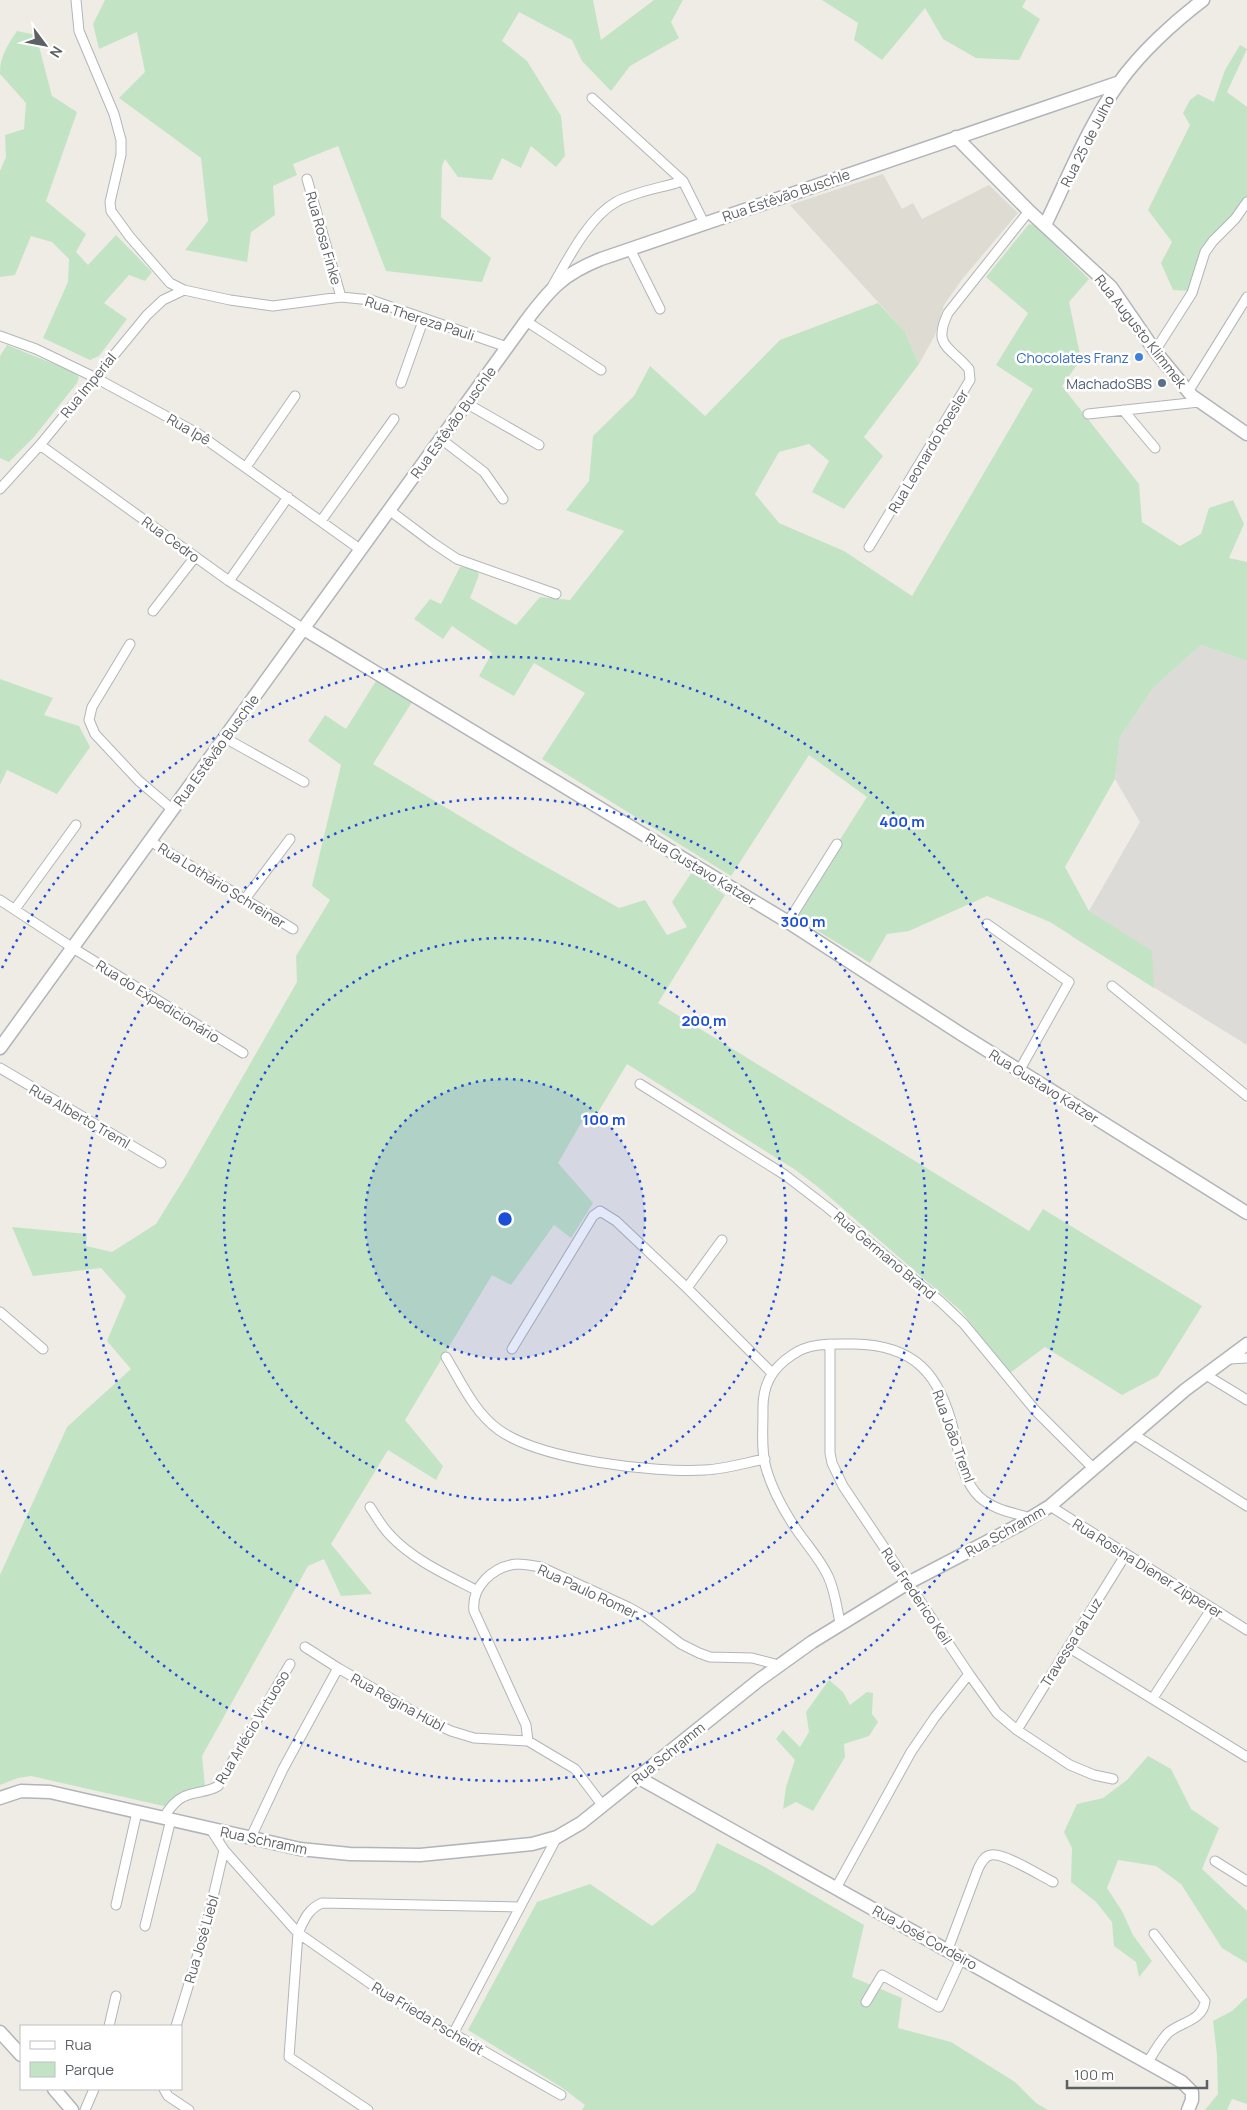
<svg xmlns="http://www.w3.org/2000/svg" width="1247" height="2110" viewBox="0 0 1247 2110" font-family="Manrope,sans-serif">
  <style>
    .industrial { fill: #dddbd7 }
    .education { fill: #dedbd3 }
    .green { fill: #c3e4c4 }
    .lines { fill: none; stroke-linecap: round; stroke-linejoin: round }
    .street-casing { stroke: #b2b5b9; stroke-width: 11 }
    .secondary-casing { stroke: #b1b4b9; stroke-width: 15 }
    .street { stroke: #fff; stroke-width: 9 }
    .secondary { stroke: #fff; stroke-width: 12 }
    .ring { fill: none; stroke: #1d4ed8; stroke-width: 2.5; stroke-dasharray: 2.5 5 }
    .shop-dot { fill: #3f7fe0; stroke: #fff; stroke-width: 2 }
    .service-dot { fill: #5c6f8a; stroke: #fff; stroke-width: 2 }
    .labels { text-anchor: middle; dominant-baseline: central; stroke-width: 5; stroke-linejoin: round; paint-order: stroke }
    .street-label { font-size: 14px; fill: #5d6064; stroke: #fff }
    .shop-label { font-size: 14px; fill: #366cbe; stroke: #fff; text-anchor: end }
    .service-label { font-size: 14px; fill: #4e5e75; stroke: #fff; text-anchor: end }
    .centre { fill: #1d4ed8; stroke: #fff; stroke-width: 2.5 }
    .ring-label { font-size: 15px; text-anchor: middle; font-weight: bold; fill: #1d4ed8; stroke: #fff; stroke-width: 5; stroke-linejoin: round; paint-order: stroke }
  </style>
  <rect width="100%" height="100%" fill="#eeece5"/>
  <!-- industrial -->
  <path class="industrial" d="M 1201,645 L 1247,661 L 1247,1045 L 1071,936 L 1089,911 L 1140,822 L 1115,779 L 1120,737 L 1154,687 Z"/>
  <!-- education -->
  <path class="education" d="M 883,174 L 902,209 L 913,203 L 922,219 L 989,185 L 1018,213 L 963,278 L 944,305 L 935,335 L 919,364 L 905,332 L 790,205 Z"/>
  <!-- green -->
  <path class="green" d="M 105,0 L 593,0 L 601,40 L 654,0 L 683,0 L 671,22 L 679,38 L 630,66 L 611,91 L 582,61 L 572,40 L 519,12 L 502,41 L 527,61 L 561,116 L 565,156 L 556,167 L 531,146 L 521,168 L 502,158 L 492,180 L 458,177 L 445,159 L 442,166 L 441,217 L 491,258 L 482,282 L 386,271 L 338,146 L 293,164 L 297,175 L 273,186 L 275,215 L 251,232 L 247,262 L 185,250 L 208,221 L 201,158 L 119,98 L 145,72 L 137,32 L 99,49 L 93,24 Z
    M 822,0 L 1026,0 L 1022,7 L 1040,19 L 1019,60 L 976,58 L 943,39 L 925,8 L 882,60 L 854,40 L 858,23 Z
    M 17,31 L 36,35 L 52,96 L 77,112 L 46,201 L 86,234 L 76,252 L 88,265 L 116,235 L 152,272 L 145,281 L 129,275 L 104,303 L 127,319 L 99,356 L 90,360 L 43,338 L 68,282 L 69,259 L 52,242 L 31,236 L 15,275 L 0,277 L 0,171 L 6,157 L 5,135 L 24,129 L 26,103 L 0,74 C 0,56 7,46 17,31 Z
    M 1240,45 L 1247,49 L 1227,92 L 1247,107 L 1247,198 L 1233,217 L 1211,239 L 1190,291 L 1173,290 L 1161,263 L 1172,242 L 1148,210 L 1190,125 L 1183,113 L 1190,100 L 1198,94 L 1214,102 L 1225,70 Z
    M 1029,224 L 1034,225 L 1089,279 L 1069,302 L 1081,359 L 1062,386 L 1139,484 L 1142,522 L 1180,546 L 1201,534 L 1209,508 L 1233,500 L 1244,524 L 1229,558 L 1247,562 L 1247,661 L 1201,645 L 1154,687 L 1120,737 L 1115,779 L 1065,867 L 1089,911 L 1152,951 L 1154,988 L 1050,922 L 987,896 L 909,931 L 887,934 L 870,963 L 792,915 L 867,797 L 809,755 L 731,876 L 542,759 L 585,693 L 534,663 L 514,696 L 479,676 L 492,653 L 452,626 L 443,639 L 414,619 L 430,599 L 441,604 L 460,567 L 475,568 L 479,575 L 470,598 L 516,625 L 540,597 L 570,600 L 624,531 L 566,510 L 589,481 L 593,436 L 634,396 L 650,366 L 705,416 L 780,340 L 878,303 L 905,332 L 919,364 L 864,437 L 883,456 L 844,509 L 812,492 L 829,461 L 809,444 L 779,452 L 755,494 L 779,523 L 844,551 L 912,596 L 1033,389 L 996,365 L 1028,313 L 986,277 Z
    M 7,345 L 74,372 L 79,377 L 77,383 L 34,437 L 9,462 L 0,458 L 0,356 Z
    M 0,679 L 53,698 L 44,715 L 79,726 L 90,747 L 57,794 L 7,770 L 0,785 Z
    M 376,681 L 412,702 L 373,764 L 525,855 L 619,908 L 645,900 L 667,935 L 687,927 L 672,902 L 692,872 L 725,895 L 658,1003 L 1029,1231 L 1043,1209 L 1202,1306 L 1158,1376 L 1122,1395 L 1045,1347 L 1010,1373 L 961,1311 L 818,1187 L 794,1169 L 627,1064 L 597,1114 L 588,1111 L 558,1163 L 593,1203 L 571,1238 L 554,1225 L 511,1285 L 492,1275 L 405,1420 L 443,1466 L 436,1480 L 388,1450 L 331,1544 L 372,1594 L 341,1596 L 324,1559 L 308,1566 L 202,1756 L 205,1787 L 188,1790 L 168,1807 L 31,1776 L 18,1778 L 0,1785 L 0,1575 L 67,1427 L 131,1369 L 107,1341 L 126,1296 L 101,1268 L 33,1276 L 12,1227 L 87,1234 L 86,1246 L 112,1252 L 156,1224 L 187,1174 L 297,982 L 296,956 L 330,900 L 312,886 L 341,765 L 308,741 L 325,715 L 346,729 Z
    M 829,1680 L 843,1692 L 850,1705 L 867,1692 L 873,1693 L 872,1714 L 878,1722 L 869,1736 L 844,1744 L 845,1757 L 813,1811 L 796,1802 L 783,1809 L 786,1787 L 795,1760 L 776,1739 L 783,1730 L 800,1747 L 809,1732 L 806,1712 Z
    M 1148,1756 L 1171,1769 L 1191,1809 L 1219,1828 L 1202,1869 L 1247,1911 L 1247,1963 L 1222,1948 L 1181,1884 L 1156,1866 L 1118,1860 L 1107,1888 L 1122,1911 L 1133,1935 L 1152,1961 L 1139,1977 L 1136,1962 L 1114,1946 L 1112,1922 L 1096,1902 L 1071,1882 L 1072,1848 L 1064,1832 L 1077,1804 L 1103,1798 L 1127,1780 Z
    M 717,1843 L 763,1866 L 864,1925 L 852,1977 L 902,1998 L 898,2028 L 951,2042 L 1015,2082 L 1036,2103 L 1048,2110 L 582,2110 L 585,2105 L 561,2087 L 468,2030 L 537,1902 L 590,1884 L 652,1926 L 695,1891 Z
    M 1247,1997 L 1247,2104 L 1232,2099 L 1227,2110 L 1205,2110 L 1218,2094 L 1217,2055 L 1213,2021 L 1232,2011 Z"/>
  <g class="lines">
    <defs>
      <path id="street" d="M 76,0 L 79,31 L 114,114 L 121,140 L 121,155 L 110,202 L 111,211 L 130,237 L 170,283 L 184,290 L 230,300 L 273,306 L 341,297 L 371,300 L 507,347
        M 592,98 L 683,181
        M 307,179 L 341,297
        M 630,249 L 660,309
        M 553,285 C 568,259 589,217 616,202 C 636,191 662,188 683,181 L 704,223
        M 526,321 L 601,370
        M 0,336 L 36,349 L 94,377 L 197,433 L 361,550
        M 1155,351 L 1192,293 L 1205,252 L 1213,241 L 1235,219 L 1247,202
        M 401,383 L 424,318
        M 1188,392 L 1247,297
        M 466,403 L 539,445
        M 1123,410 L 1155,448
        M 1088,414 L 1199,402
        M 441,439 L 484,472 L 503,499
        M 40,445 L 229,581 L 304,629
        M 246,467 L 295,396
        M 0,489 L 40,445 L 147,315 L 163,300 L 184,290
        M 389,510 L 433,543 L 457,559 L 556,594
        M 321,521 L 394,419
        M 869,547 L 970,380 L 969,369 C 950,346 932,347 948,313 L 1029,211
        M 229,581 L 288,497
        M 153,611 L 195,557
        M 130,644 L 92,707 L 89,720 L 95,734 L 139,781 L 173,810
        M 225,738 L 304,782
        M 150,841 L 293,929
        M 245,899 L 290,839
        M 0,900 L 73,948 L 243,1053
        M 15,909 L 76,825
        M 788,922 L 837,844
        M 987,924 L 1069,982 L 1019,1071
        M 1112,986 L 1247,1096
        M 0,1068 L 161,1163
        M 640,1084 L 785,1175 L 828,1208 L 941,1302 L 964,1324 L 1035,1410 L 1094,1469
        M 687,1288 L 722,1240
        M 0,1312 L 43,1349
        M 830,1344 L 830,1453 L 832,1463 L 843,1486 L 969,1674 L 997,1713 L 1017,1730 L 1070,1765 L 1094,1775 L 1113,1779
        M 512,1349 L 593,1216 L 600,1211 L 616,1221 L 687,1288 L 772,1373
        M 446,1357 C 461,1382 474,1412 499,1430 C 541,1460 654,1473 705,1470 C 725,1469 745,1463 765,1459
        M 1229,1359 L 1247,1358
        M 1206,1375 L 1247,1400
        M 1133,1434 L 1247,1506
        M 1050,1506 L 1247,1630
        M 370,1507 C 376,1516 382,1527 390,1535 C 413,1560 447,1575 476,1590
        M 840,1623 C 837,1608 835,1591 828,1576 C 820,1559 807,1545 796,1529 C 784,1511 772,1489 766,1468 C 761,1451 763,1430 763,1412 C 762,1386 771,1369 792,1355 C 810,1342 833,1344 854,1344 C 915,1345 940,1374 954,1432 C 959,1453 961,1474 975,1492 C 988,1509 1013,1513 1032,1518
        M 305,1647 L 338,1668
        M 1068,1647 L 1247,1757
        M 1153,1698 L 1212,1608
        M 1017,1730 L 1126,1554
        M 603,1806 L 575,1769 L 528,1741 L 526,1725 L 474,1611 C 471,1587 493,1566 517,1564 C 526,1564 533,1566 541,1567 L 628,1607 L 644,1616 L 681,1644 L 699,1653 L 710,1657 L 752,1658 L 779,1665
        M 163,1818 C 169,1810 174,1801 183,1797 C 194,1791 207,1793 218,1786 L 290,1664
        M 210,1828 L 224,1850 L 298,1933 L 289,2057 L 368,2110
        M 251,1837 L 283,1769 L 338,1668 L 428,1720 L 451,1731 L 474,1738 L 528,1741
        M 1215,1861 L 1247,1881
        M 836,1888 L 911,1752 L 935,1717 L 969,1674
        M 116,1905 L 137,1812
        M 519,1907 L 322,1903 C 308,1909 304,1920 298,1933 L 394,2000 L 561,2095
        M 145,1926 L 171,1819
        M 948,1949 L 978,1869 C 981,1863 984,1856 991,1855 C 1003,1852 1041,1876 1053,1882
        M 866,2002 L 882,1975 L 939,2007 L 962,1957
        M 109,2026 L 116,1996
        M 176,2026 L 205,1931 L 224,1850
        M 453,2034 L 557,1837
        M 1148,2062 C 1154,2052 1160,2041 1168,2033 C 1180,2022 1203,2021 1205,2001 L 1154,1934
        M 164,2089 L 168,2096 L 189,2110
        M 85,2110 L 94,2089"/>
      <path id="secondary" d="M 956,137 L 1029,211 L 1111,287 L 1155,351 L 1192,396 L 1247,434
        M 1045,225 C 1068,178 1088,126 1119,83 C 1140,53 1174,22 1203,0
        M 304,629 L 788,922 L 961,1034 L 1247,1213
        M 0,1048 L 526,321 C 550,289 563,274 601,259 L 1120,82
        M 639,1778 L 1182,2082 L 1192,2092 L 1192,2100 L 1188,2110
        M 0,1798 L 21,1791 L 50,1792 L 300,1849 L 350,1854 L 420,1855 L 532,1844 L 557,1837 L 581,1823 L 759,1680 L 812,1642 L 908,1583 L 1019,1525 L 1050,1506 L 1185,1390 L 1247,1344
        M 0,2032 L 21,2055
        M 54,2089 L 72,2110"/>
    </defs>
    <!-- street casing -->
    <use href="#street" class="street-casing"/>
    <!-- secondary casing -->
    <use href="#secondary" class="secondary-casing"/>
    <!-- street -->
    <use href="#street" class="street"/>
    <!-- secondary -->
    <use href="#secondary" class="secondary"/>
  </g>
  <!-- distance rings -->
  <circle cx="505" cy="1219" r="140" fill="#1d4ed8" fill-opacity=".12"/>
  <g class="ring">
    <circle cx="505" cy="1219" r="140"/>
    <circle cx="505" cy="1219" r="281"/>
    <circle cx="505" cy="1219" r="421"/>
    <path d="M2 968A562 562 0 1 1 2 1470"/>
  </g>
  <!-- markers -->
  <circle class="shop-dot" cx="1139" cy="357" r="5"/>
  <circle class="service-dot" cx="1162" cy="383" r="5"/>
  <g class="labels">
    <!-- street labels -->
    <g class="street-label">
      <text transform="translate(1087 141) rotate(-63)">Rua 25 de Julho</text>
      <text transform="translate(786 195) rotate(-19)">Rua Estêvão Buschle</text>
      <text transform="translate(324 238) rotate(74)">Rua Rosa Finke</text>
      <text transform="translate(420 318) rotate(18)">Rua Thereza Pauli</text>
      <text transform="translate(1141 331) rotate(52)">Rua Augusto Klimmek</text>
      <text transform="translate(88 385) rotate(-51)">Rua Imperial</text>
      <text transform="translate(453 422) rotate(-54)">Rua Estêvão Buschle</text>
      <text transform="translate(189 429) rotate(30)">Rua Ipê</text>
      <text transform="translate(928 451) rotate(-59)">Rua Leonardo Roesler</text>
      <text transform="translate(171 539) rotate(36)">Rua Cedro</text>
      <text transform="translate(216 750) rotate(-54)">Rua Estêvão Buschle</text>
      <text transform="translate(701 869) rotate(31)">Rua Gustavo Katzer</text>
      <text transform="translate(222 885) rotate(32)">Rua Lothário Schreiner</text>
      <text transform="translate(158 1001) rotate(32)">Rua do Expedicionário</text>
      <text transform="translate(1044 1086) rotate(32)">Rua Gustavo Katzer</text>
      <text transform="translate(80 1116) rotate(30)">Rua Alberto Treml</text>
      <text transform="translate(885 1255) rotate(40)">Rua Germano Brand</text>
      <text transform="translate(954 1436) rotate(70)">Rua João Treml</text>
      <text transform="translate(1005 1531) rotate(-29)">Rua Schramm</text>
      <text transform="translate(1148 1568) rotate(32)">Rua Rosina Diener Zipperer</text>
      <text transform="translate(588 1591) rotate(25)">Rua Paulo Romer</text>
      <text transform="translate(917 1596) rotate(56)">Rua Frederico Keil</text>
      <text transform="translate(1071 1642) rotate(-58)">Travessa da Luz</text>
      <text transform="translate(398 1702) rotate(29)">Rua Regina Hübl</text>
      <text transform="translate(252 1727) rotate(-59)">Rua Arlécio Virtuoso</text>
      <text transform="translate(668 1753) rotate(-39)">Rua Schramm</text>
      <text transform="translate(264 1840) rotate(12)">Rua Schramm</text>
      <text transform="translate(925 1937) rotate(29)">Rua José Cordeiro</text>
      <text transform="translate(201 1939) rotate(-74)">Rua José Liebl</text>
      <text transform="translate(428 2018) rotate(31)">Rua Frieda Pscheidt</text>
    </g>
    <!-- shop labels -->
    <g class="shop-label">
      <text x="1129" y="357">Chocolates Franz</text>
    </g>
    <!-- service labels -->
    <g class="service-label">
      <text x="1152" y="383">MachadoSBS</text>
    </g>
  </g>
  <circle cx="505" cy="1219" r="8" class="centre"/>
  <g class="ring-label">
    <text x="902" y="827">400 m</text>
    <text x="803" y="927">300 m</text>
    <text x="704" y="1026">200 m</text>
    <text x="604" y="1125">100 m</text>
  </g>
  <!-- legend -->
  <rect x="20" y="2025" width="162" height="65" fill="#ffffff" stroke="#bebfc1"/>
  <rect x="30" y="2041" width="25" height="8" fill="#ffffff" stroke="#bebfc1"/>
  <text x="65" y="2050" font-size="15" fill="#5d6064">Rua</text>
  <rect x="30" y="2062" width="25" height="15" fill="#c3e4c4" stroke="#bebfc1"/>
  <text x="65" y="2075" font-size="15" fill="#5d6064">Parque</text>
  <!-- north arrow -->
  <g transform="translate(45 45) rotate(122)" stroke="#ffffff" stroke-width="4" paint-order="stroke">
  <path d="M0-4L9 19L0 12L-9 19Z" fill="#5d6064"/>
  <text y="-8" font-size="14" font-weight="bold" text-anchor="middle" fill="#5d6064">N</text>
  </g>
  <!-- scale -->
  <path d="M1067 2080v8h140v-8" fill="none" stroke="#5d6064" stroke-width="2.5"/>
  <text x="1074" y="2080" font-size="15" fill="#5d6064" stroke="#ffffff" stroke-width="4" paint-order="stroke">100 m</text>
</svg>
